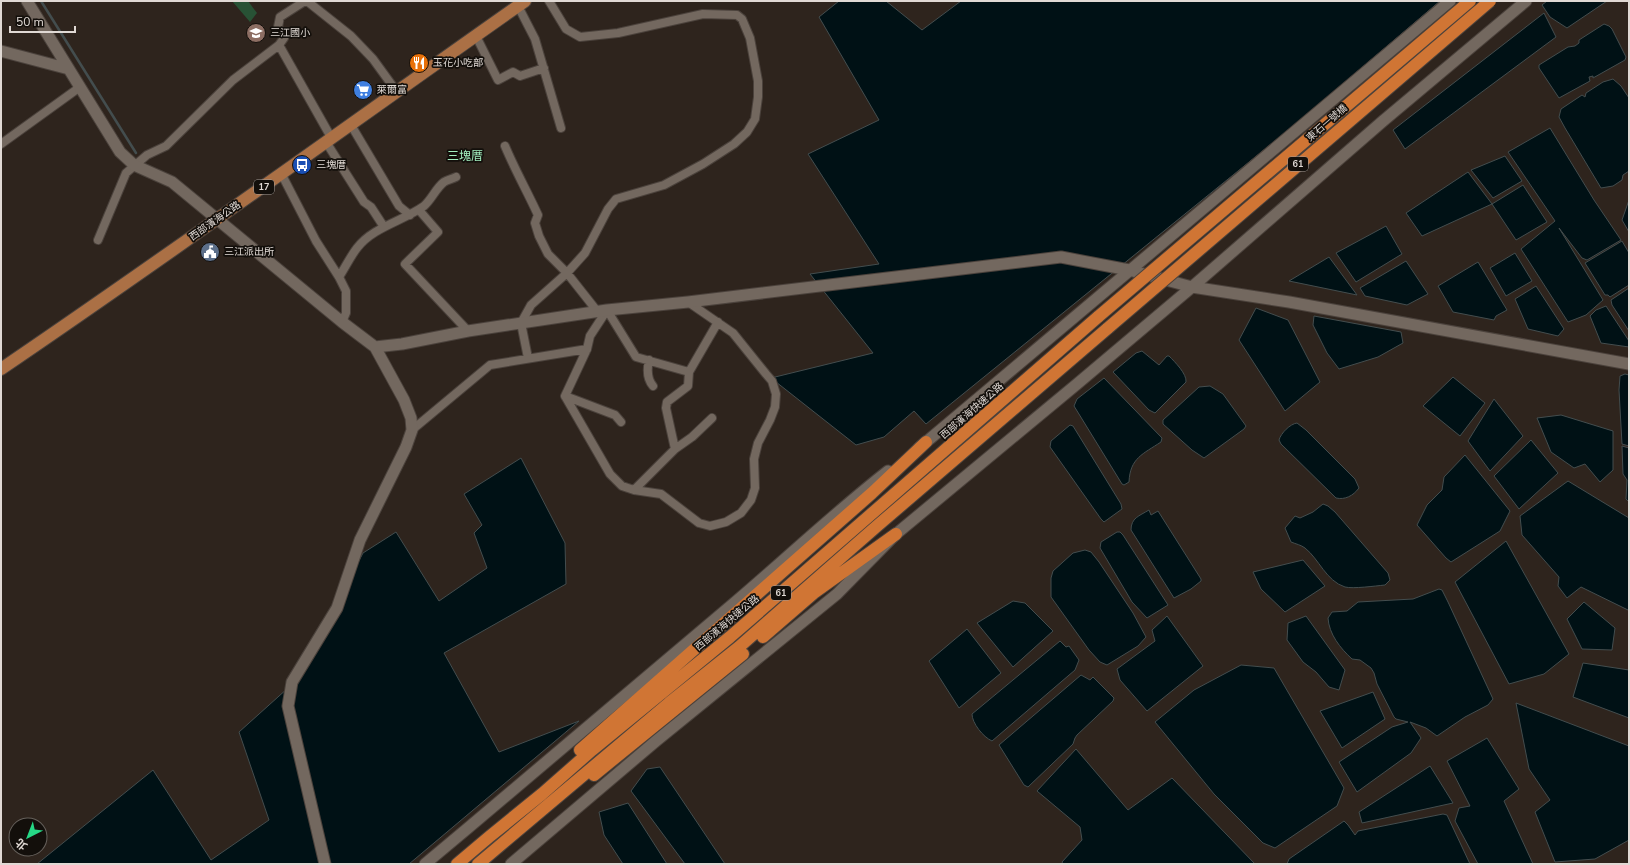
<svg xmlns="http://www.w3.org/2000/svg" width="1630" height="865" viewBox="0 0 1630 865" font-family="'Nunito Sans','Noto Sans TC',sans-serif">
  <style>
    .green { fill: #285235 }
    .water { fill: #001115; stroke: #434d4e }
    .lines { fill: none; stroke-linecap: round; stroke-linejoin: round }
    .stream { stroke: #434d4e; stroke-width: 2.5 }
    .street-casing { stroke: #4b423c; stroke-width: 10 }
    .secondary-casing { stroke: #4b423c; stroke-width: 13 }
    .primary-casing { stroke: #4b423c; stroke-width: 14 }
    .highway-casing { stroke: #4b423c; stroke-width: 14 }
    .street { stroke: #73685f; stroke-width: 8 }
    .secondary { stroke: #73685f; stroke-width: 11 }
    .primary { stroke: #ab7045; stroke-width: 12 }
    .highway { stroke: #d07534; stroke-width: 12 }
    .highway-bridge-casing { stroke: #4b423c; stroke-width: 14; stroke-linecap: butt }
    .highway-bridge { stroke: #d07534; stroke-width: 12 }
    .labels { text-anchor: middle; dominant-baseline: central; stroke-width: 3.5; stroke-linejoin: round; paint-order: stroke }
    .shield { fill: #130f0b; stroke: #a29c98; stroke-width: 1 }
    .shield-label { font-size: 9px; font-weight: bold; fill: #e0d9d4 }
    .poi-label { font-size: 10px; fill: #e0d9d4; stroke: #130f0b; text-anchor: start }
    .street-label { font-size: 10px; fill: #e0d9d4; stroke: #130f0b }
    .quarter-label { font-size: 12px; fill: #a3efbf; stroke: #130f0b }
  </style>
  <rect width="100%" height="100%" fill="#2e241d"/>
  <!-- green -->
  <path class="green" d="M 232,1 L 248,1 L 257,13 L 250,22 Z"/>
  <!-- water -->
  <path class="water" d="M 839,1 L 886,1 L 922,30 L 961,1 L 1440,1 L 1291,128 L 926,424 L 914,411 L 884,437 L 856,445 L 771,378 L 873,353 L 810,274 L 879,264 L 808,154 L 879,120 L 819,17 Z
    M 1547,1 L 1607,1 L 1567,28 L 1550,17 L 1542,5 Z
    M 1544,13 L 1556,37 L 1405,149 L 1393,130 Z
    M 1604,24 L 1609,26 L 1612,29 L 1626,57 L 1625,60 L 1593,78 L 1593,76 L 1589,77 L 1590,81 L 1559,98 L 1539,68 L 1539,65 L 1568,47 L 1575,46 L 1579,43 L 1579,40 Z
    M 1613,79 L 1621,86 L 1629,98 L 1629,171 L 1623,175 L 1622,180 L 1613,186 L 1601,188 L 1565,128 L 1559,117 L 1561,109 L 1582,95 L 1585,97 L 1586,93 L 1603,82 Z
    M 1550,128 L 1594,200 L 1621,240 L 1587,260 L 1582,258 L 1559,228 L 1603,300 L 1586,315 L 1568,322 L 1521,249 L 1555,221 L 1508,152 Z
    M 1505,156 L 1522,181 L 1493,198 L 1471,170 Z
    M 1468,172 L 1492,204 L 1523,185 L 1547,222 L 1516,240 L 1492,204 L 1422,236 L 1406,213 Z
    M 1629,200 L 1629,232 L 1622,220 Z
    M 1386,226 L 1402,254 L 1356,282 L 1336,253 Z
    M 1622,241 L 1629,253 L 1629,285 L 1610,297 L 1608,295 L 1605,295 L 1585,263 Z
    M 1515,253 L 1532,281 L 1506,296 L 1490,268 Z
    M 1329,257 L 1357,295 L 1289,281 Z
    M 1406,261 L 1428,294 L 1407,305 L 1365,296 L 1360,288 Z
    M 1478,262 L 1507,310 L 1496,316 L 1494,320 L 1453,312 L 1438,286 Z
    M 1536,286 L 1564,329 L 1558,336 L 1528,329 L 1515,299 Z
    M 1629,288 L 1629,331 L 1612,305 L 1611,300 Z
    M 1606,306 L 1629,341 L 1629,347 L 1601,343 L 1590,316 L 1596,310 Z
    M 1256,308 L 1288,320 L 1320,382 L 1285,411 L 1239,340 Z
    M 1314,316 L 1401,332 L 1403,343 L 1378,357 L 1339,369 L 1327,353 L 1313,325 Z
    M 1142,351 L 1159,365 L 1167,356 L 1169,356 C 1175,362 1187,374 1186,382 L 1155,413 L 1149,410 L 1113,372 L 1136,353 Z
    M 1625,374 L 1629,375 L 1629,446 L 1622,444 L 1619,390 L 1620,376 Z
    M 1453,377 L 1485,403 L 1460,436 L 1423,406 Z
    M 1104,378 L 1162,438 L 1161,442 C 1143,454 1130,458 1129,482 L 1124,485 L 1122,484 L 1074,406 L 1077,399 Z
    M 1210,386 L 1223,394 L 1246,426 L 1244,429 L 1204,458 L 1192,450 L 1163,424 L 1163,420 L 1199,387 Z
    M 1494,399 L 1523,436 L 1490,471 L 1468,441 Z
    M 1561,415 L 1613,431 L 1613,470 L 1600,482 L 1585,464 L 1574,468 L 1551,452 L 1537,418 Z
    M 1297,423 L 1306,430 L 1355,479 L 1359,488 C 1353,496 1345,500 1336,498 L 1281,444 L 1279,440 C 1281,433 1290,424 1297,423 Z
    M 1070,425 L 1073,426 L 1121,504 L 1122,509 L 1104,522 L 1101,519 L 1050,447 L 1051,441 Z
    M 1531,440 L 1558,473 L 1519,509 L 1494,476 Z
    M 1622,446 L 1629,448 L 1629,502 L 1626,499 L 1627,480 L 1623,474 Z
    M 1465,455 L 1510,511 L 1500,531 L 1451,562 L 1446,558 L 1417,525 L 1427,505 L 1442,490 L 1444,477 Z
    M 521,458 L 565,543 L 566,584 L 444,653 L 499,752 L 579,721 L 409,864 L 37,864 L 153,770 L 211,860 L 269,820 L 239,732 L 298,679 L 363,553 L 396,532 L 439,601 L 487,568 L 474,533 L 482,525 L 464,494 Z
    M 1568,481 L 1629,518 L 1629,609 L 1628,610 L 1581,587 L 1567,598 L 1558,586 L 1559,577 L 1522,535 L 1520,516 Z
    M 1323,504 L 1328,506 L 1335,512 L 1388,573 L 1390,580 L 1385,585 C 1375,586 1353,589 1345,587 C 1326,581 1319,559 1305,548 C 1301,545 1296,544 1291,542 L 1285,528 L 1295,516 L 1300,518 L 1313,512 Z
    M 1149,510 L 1151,515 L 1158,511 L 1201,579 L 1201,581 L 1191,589 L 1174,598 L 1131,530 C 1131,518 1139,516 1149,510 Z
    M 1117,532 L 1120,532 L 1123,535 L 1168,605 L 1147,618 L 1132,602 L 1100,548 L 1101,542 Z
    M 1506,541 L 1569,654 L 1544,674 L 1509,684 L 1455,582 Z
    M 1085,550 L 1091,552 L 1099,562 L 1133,613 L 1146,637 L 1138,646 L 1107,665 L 1100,662 L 1089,650 L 1051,597 L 1051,578 L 1053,571 L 1073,553 Z
    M 1303,560 L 1325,586 L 1285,612 L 1261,589 L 1253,572 Z
    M 1439,589 L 1442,590 L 1448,602 L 1493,699 L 1488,705 L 1465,717 L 1437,736 L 1426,728 L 1410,722 L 1421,738 L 1411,753 L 1357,792 L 1339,762 L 1392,727 L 1408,722 L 1396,719 L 1394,717 L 1377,684 L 1374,673 L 1371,668 L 1360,660 L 1352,659 C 1340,648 1329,634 1328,618 L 1332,612 L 1347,611 L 1358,602 L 1413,599 Z
    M 1013,601 L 1025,603 L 1053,631 L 1013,667 L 977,623 Z
    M 1584,602 L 1615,628 L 1612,650 L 1582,649 L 1567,619 Z
    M 1167,616 L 1203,666 L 1147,711 L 1120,680 L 1117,669 L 1155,641 L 1152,630 Z
    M 1306,616 L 1345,670 L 1339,690 L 1329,687 L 1316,672 L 1303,662 L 1287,640 L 1288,623 Z
    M 967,629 L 1001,673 L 959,708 L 929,661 Z
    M 1060,641 L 1066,647 L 1069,646 L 1079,660 L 1075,670 L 992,741 C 983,737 972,723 972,714 Z
    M 1583,663 L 1629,670 L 1629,718 L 1573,697 Z
    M 1241,665 L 1274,668 L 1344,788 L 1337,806 L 1275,848 L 1263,843 L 1214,794 L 1155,722 L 1194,690 Z
    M 1081,675 L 1090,680 L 1093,677 L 1114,698 L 1113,701 L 1077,735 L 1075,738 L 1073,744 L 1028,787 L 1024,785 L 999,745 Z
    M 1373,692 L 1385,719 L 1342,748 L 1320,711 Z
    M 1516,703 L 1629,746 L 1629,840 L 1595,859 L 1555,862 L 1535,812 L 1550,800 L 1529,769 Z
    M 1487,738 L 1519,789 L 1504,801 L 1533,864 L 1478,864 L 1455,821 L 1459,808 L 1470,806 L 1447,761 Z
    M 1076,749 L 1128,810 L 1172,778 L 1255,864 L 1063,864 L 1062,862 L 1082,840 L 1080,827 L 1037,791 Z
    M 1430,766 L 1453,803 L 1362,823 L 1359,812 Z
    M 660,767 L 725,864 L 685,864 L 631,791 L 647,769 Z
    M 628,803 L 667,864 L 623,864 L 604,835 L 599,812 Z
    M 1443,814 L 1447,815 L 1470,864 L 1287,864 L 1289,859 L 1344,821 L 1348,825 L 1355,835 L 1358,831 Z"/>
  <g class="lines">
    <!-- stream -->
    <path class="stream" d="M 41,1 L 136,153"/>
    <defs>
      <path id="street" d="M 307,1 L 351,36 L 373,59 L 397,92
        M 518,6 L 535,39 L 561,128
        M 476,36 L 498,80 L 513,72 L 520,76 L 544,68
        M 279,45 L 332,139
        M 351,125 L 399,206 L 410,215
        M 326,142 L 364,202 L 371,207 L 384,227
        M 1,144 L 80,87
        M 505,146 C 515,170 527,191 538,215 L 535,223 L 539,236 L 548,254 L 567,273 L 597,311
        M 282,175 L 316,241 L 339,277 L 346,291 L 346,313 L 342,322
        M 419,210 L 438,232 L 405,264 L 468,331
        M 98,240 L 126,173 L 147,155 L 166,146 L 233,80 L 279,45 L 284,38 L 278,27 L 280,17 L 305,1
        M 339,277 C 345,268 350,257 357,248 C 373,227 403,221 424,206 C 432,199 436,188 444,182 C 447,180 452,179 456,177
        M 688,302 L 733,333 L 766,374 L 772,381 L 776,394 L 775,407 L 770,420 L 758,443 L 754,459 L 755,488 L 751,500 L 741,513 L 726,522 L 710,526 L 699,523 L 661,494 L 634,490 L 622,486 L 610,474 L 565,396 L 587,349 L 590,336 L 607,310 L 636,357 L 689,372
        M 528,358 L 521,323 L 531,305 L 567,273 L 585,253 L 608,209 L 616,199 L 664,185 L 703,164 L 734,144 L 747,132 L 755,119 L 758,97 L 758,81 L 750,38 L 742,19 L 737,15 L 703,14 L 618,33 L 580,37 L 566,29 L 549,1
        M 649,360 C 647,369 647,379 653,386
        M 565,396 L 615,415 L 621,422
        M 412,430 L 490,365 L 587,349
        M 675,449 L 692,437 L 712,418
        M 634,490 L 675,449 L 666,408 L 667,402 L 688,386 L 689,372 L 718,322"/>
      <path id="secondary" d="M 27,1 L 120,152 L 134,165 L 172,182 L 342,322 L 375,347 L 404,400 L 411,418 L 412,430 L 406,447 L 360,540 L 337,608 L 292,682 L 288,706 L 325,864
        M 1,51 L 69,69
        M 375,347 L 402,344 L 468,331 L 607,310 L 688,302 L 1061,257 L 1129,270 L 1192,287 L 1289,302 L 1629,364
        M 919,448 L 1450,1
        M 425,864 C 528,778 630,691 733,604 C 785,560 834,513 888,471
        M 511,864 L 656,741 L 837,594 L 896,534 L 1077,384 L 1192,287 L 1383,121 L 1526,1"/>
      <path id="primary" d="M 1,369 C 178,249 350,124 525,1"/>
      <path id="highway" d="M 763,637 L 815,592 L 896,534
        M 580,750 L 872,493 L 926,442
        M 594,775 L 743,654
        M 457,864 L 489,837 L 542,794 L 592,750 L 730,637 L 1099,316
        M 478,864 L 669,703 L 739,647 L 877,526 L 1108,328"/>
    </defs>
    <!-- street casing -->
    <use href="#street" class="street-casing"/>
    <!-- secondary casing -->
    <use href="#secondary" class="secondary-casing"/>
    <!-- primary casing -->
    <use href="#primary" class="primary-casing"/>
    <!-- highway casing -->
    <use href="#highway" class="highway-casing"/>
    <!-- street -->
    <use href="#street" class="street"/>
    <!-- secondary -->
    <use href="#secondary" class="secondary"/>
    <!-- primary -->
    <use href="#primary" class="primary"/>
    <!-- highway -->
    <use href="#highway" class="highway"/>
    <defs>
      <path id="highway-bridge" d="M 1099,316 L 1470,1
        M 1108,328 L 1490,1"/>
    </defs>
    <!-- highway-bridge casing -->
    <use href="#highway-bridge" class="highway-bridge-casing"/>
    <!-- highway-bridge -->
    <use href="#highway-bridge" class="highway-bridge"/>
  </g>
  <!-- icons -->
  <defs>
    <symbol id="school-disc" viewBox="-11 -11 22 22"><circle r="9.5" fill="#8d6e63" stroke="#130f0b"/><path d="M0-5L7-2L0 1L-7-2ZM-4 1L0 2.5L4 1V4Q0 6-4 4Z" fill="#fff"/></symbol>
    <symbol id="restaurant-disc" viewBox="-11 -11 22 22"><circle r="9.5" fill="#e8710a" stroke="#130f0b"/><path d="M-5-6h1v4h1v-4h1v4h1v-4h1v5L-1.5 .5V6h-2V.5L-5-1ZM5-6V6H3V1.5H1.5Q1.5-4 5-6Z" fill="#fff"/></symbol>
    <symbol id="supermarket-disc" viewBox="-11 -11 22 22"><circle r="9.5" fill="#3f7fe0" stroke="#130f0b"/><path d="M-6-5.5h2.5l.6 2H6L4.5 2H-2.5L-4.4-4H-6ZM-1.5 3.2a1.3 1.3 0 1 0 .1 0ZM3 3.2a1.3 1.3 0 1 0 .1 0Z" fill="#fff"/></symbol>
    <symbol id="bus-disc" viewBox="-11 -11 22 22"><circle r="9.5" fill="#1a4fb4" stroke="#130f0b"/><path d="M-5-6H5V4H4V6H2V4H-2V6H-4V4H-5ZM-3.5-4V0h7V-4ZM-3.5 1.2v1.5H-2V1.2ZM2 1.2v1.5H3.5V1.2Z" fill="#fff"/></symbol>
    <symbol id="civic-disc" viewBox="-11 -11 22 22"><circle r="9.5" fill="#5c6f8a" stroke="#130f0b"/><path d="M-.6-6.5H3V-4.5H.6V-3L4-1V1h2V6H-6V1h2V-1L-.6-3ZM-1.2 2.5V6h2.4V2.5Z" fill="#fff"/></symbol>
  </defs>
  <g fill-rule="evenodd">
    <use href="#school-disc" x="245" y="22" width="22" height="22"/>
    <use href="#restaurant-disc" x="408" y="52" width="22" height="22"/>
    <use href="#supermarket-disc" x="352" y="79" width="22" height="22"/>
    <use href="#bus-disc" x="291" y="154" width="22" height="22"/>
    <use href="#civic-disc" x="199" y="241" width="22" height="22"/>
  </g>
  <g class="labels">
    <!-- shield labels -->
    <g class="shield">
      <rect x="1288" y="157" width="20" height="14" rx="3"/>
      <rect x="254" y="180" width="20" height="14" rx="3"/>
      <rect x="771" y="586" width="20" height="14" rx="3"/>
    </g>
    <g class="shield-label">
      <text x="1298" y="164">61</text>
      <text x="264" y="187">17</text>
      <text x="781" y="593">61</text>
    </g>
    <!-- poi labels -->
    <g class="poi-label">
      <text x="270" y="33">三江國小</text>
      <text x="433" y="63">玉花小吃部</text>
      <text x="377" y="90">萊爾富</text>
      <text x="316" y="165">三塊厝</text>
      <text x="224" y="252">三江派出所</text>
    </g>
    <!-- street labels -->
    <g class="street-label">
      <text transform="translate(1327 123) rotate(-41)">東石一號橋</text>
      <text transform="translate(215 221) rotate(-35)">西部濱海公路</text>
      <text transform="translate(972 411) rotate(-41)">西部濱海快速公路</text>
      <text transform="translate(727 623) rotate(-40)">西部濱海快速公路</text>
    </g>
    <!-- quarter labels -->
    <g class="quarter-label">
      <text x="465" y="156">三塊厝</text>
    </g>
  </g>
  <!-- border -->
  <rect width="1630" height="865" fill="none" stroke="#e0d9d4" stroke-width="4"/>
  <!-- north arrow -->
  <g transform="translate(28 837) rotate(222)"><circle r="19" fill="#130f0b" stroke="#65605b"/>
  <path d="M0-3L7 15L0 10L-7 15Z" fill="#26d886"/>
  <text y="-6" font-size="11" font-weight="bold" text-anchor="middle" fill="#e0d9d4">北</text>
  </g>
  <!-- scale -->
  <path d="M10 26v6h65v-6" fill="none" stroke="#e0d9d4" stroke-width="2"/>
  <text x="16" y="26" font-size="12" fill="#e0d9d4" stroke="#130f0b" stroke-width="3" paint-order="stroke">50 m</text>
</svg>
